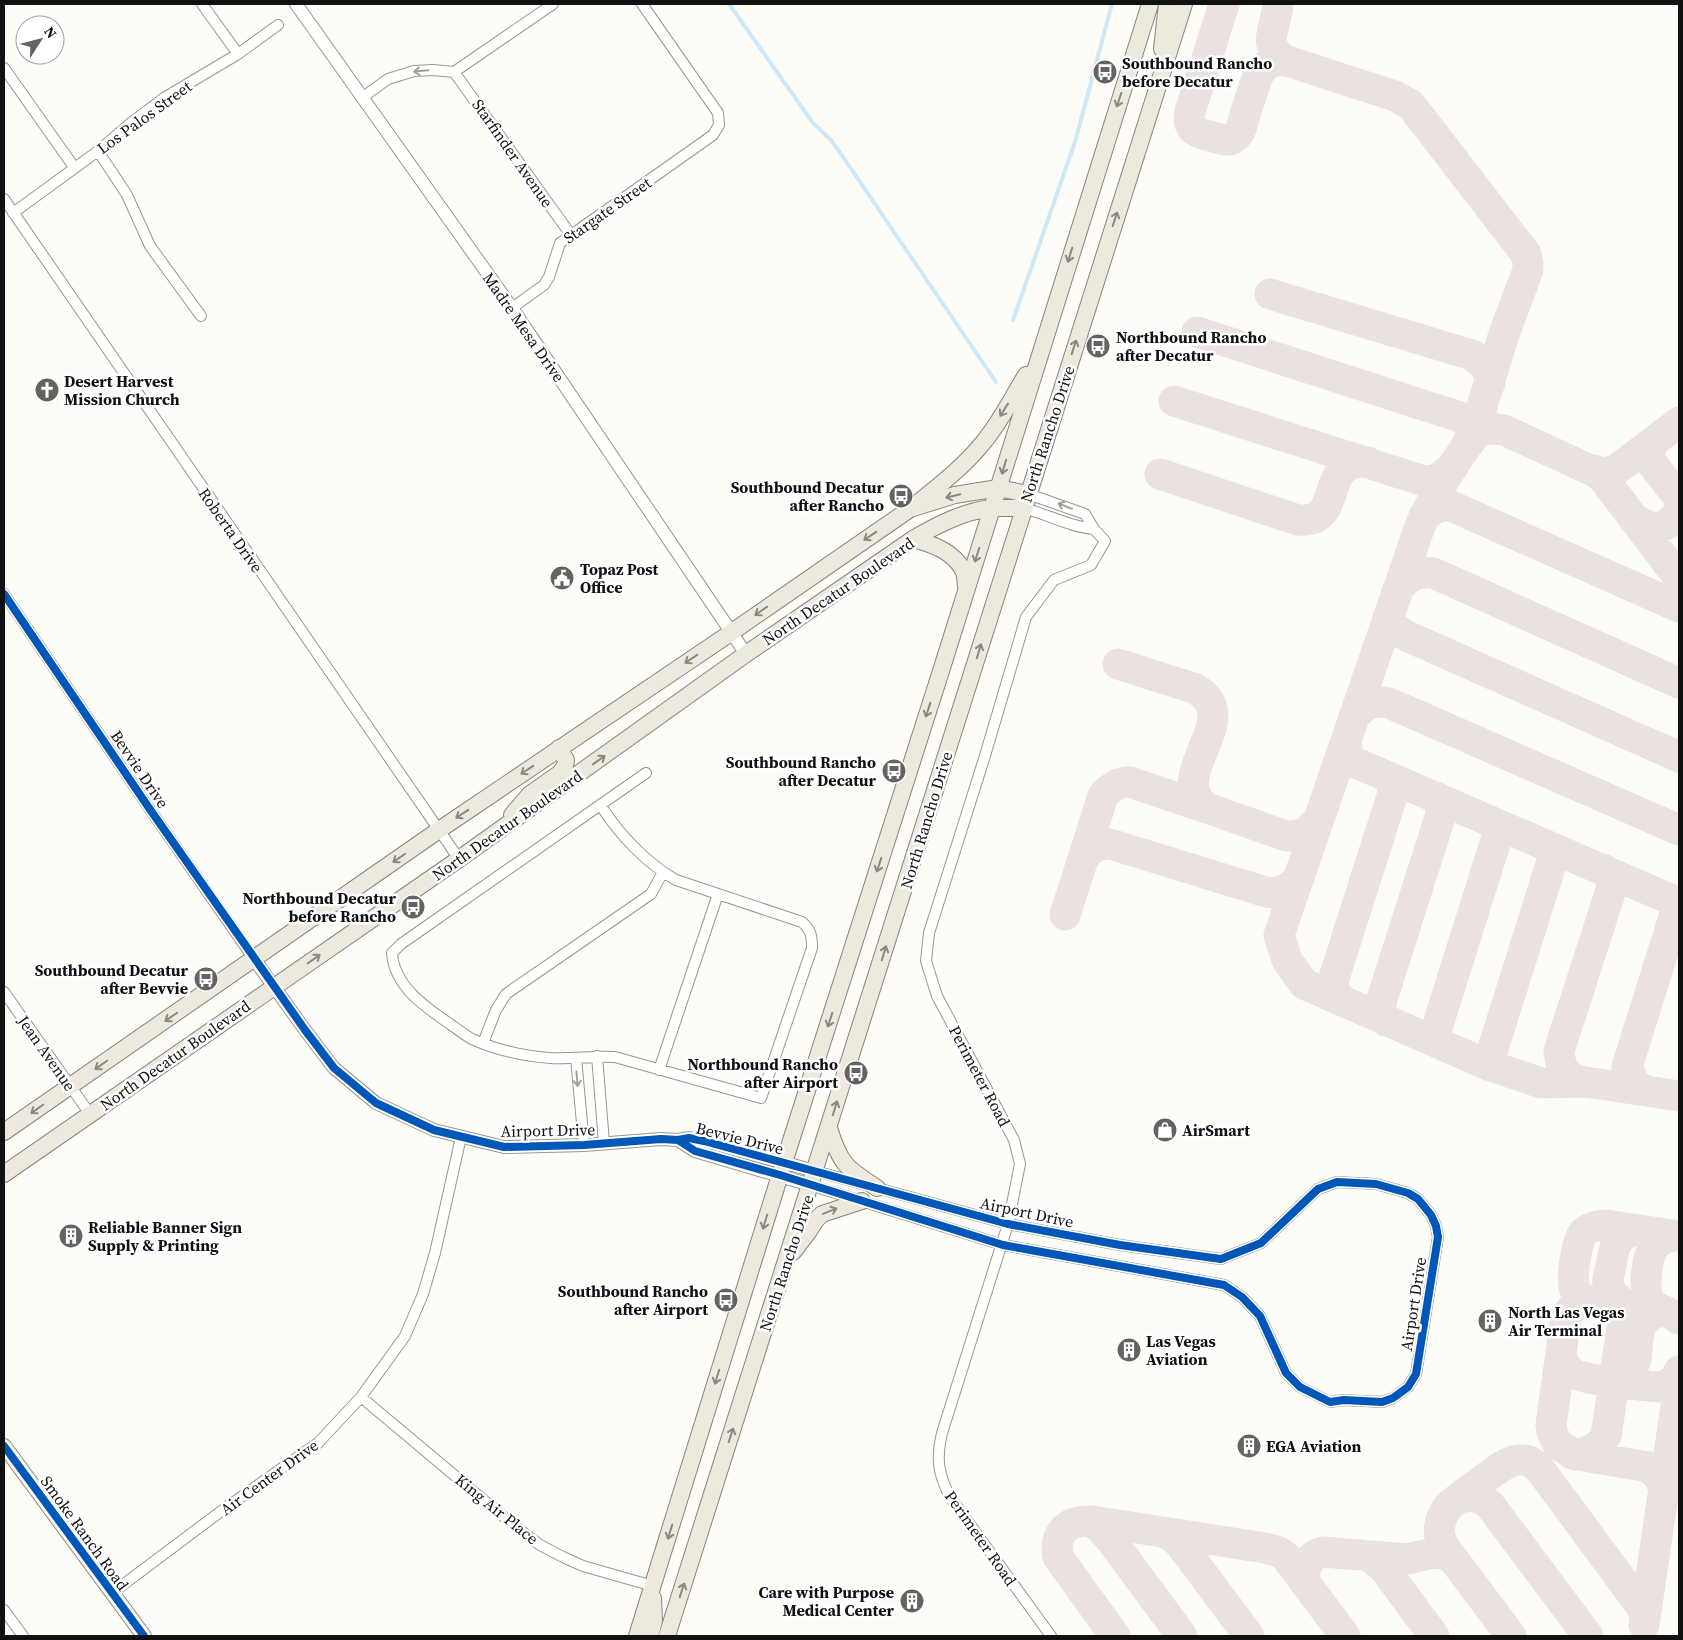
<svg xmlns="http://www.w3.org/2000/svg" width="1683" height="1640" viewBox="0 0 1683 1640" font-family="'Source Serif 4',serif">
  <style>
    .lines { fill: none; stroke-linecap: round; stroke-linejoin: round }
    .stream { stroke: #cde8f7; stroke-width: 4 }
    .taxiway { stroke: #ebe1df; stroke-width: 31 }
    .minor-casing { stroke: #979795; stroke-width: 12 }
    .tertiary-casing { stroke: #979795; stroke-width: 14 }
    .secondary-casing { stroke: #8e8d8b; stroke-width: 16 }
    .primary-casing { stroke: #858482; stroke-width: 18 }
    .minor { stroke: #fffffe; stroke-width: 10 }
    .tertiary { stroke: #fffffe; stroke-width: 12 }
    .secondary { stroke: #f6f4eb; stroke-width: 14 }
    .primary { stroke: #ede9dc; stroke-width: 16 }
    .cycleway-casing { stroke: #fff; stroke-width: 11 }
    .cycleway { stroke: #0057b8; stroke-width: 8 }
    .oneway { stroke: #a0a09f }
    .oneway2 { stroke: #8a8881 }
    .labels { text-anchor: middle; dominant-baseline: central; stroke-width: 5; stroke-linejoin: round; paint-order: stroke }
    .poi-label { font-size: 16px; font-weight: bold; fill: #111; stroke: #fff; text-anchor: start }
    .street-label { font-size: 16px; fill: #111; stroke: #fff }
  </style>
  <rect width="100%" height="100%" fill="#fdfcf7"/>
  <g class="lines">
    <!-- stream -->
    <path class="stream" d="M 729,4 L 813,123 L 830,139 L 839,151 L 996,382
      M 1013,320 L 1075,142 L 1112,4"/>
    <!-- taxiway -->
    <path class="taxiway" d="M 1224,4 L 1190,112 C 1186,131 1198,133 1213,137 C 1218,138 1224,141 1229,140 C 1236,138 1240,132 1242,126 C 1244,117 1247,108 1250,99 C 1257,78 1260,58 1287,61
      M 1278,4 C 1277,26 1259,47 1287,61 L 1395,96 L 1411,105 L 1526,254 L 1528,263 L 1528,270 L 1503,337 L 1477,423 L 1465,448
      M 1270,294 L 1472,355 C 1482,362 1490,370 1490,383
      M 1197,332 L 1494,428
      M 1174,401 L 1424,481 C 1440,481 1441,475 1453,467
      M 1654,441 L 1649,451 L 1650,461 L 1679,498
      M 1593,470 L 1605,473 L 1616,470 L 1679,422
      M 1160,474 L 1298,520 C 1347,524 1316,459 1368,462
      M 1424,516 C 1433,509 1440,505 1451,506 L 1679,607
      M 1633,518 C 1643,525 1656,531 1667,524 C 1672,521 1675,516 1679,513
      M 1679,578 L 1603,478 L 1597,473 L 1504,430 C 1496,429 1489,428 1481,431 C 1466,438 1426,511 1419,529 L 1279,935 L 1287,960 L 1304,984 L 1488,1065 L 1541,1083 L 1586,1082 L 1679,1096
      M 1398,589 C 1407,577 1418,571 1433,573 L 1679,683
      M 1388,617 C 1391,628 1400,632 1409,637 L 1679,757
      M 1118,664 L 1196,689 C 1202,693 1207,697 1210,703 C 1226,734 1168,782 1207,808 L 1286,836 C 1302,837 1309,831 1319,819
      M 1354,716 C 1368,703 1370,700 1389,703 L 1679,830
      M 1346,741 L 1348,755 L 1354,762 L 1679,903
      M 1082,861 C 1089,849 1096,844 1110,844 L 1266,892 C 1279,894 1290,890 1298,878
      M 1065,915 L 1103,796 C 1110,787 1118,782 1130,782 L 1207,808
      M 1342,1001 L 1335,992 L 1333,981 L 1393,793 L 1393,786 L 1387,776
      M 1386,1021 L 1381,1013 L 1381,1002 L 1441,814 L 1440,801 L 1436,797
      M 1444,1046 L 1437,1039 L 1435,1034 L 1497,837 L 1495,827 L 1490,821
      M 1498,1068 L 1492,1064 L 1491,1055 L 1552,861 L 1552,854 L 1546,845
      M 1586,1082 C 1568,1080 1560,1069 1559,1051 L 1611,890 L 1612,880 L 1603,869
      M 1647,1091 L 1635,1085 L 1627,1067 L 1674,917 L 1679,912
      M 1674,1236 C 1665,1237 1656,1242 1652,1250 C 1647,1260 1643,1290 1649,1300 C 1656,1311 1669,1310 1678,1319
      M 1586,1300 C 1581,1298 1577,1295 1575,1290 C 1570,1281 1577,1239 1584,1232 C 1590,1227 1598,1225 1606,1225 L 1679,1236
      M 1626,1307 C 1618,1300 1609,1292 1608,1282 C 1607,1277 1610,1271 1611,1266 C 1614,1248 1615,1236 1635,1230
      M 1561,1354 C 1562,1362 1565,1368 1572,1373 C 1583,1380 1645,1386 1660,1387 C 1670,1384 1675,1380 1679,1371
      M 1636,1360 C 1638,1339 1636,1316 1662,1311
      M 1572,1454 L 1649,1467 L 1661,1479 L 1664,1492
      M 1574,1454 L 1558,1445 L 1552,1432 L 1551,1425 L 1566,1317 C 1574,1301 1596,1295 1612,1305 C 1617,1308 1620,1315 1623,1321 L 1606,1436 C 1599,1448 1590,1451 1577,1455
      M 1456,1500 C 1465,1493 1475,1486 1484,1479 C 1503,1465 1523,1448 1542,1472 L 1635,1598 L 1643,1609 L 1645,1619
      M 1092,1521 L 1098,1526 L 1111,1540 L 1182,1636
      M 1163,1532 L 1174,1538 L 1181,1545 L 1249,1636
      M 1362,1555 L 1370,1557 L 1383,1567 L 1434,1636
      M 1454,1560 C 1449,1553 1442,1545 1440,1537 C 1435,1507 1466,1483 1490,1505 L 1588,1636
      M 1305,1582 C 1303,1567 1309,1555 1323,1552 L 1408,1559 C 1424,1556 1440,1547 1454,1560 L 1511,1636
      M 1644,1625 L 1679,1386
      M 1115,1636 L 1058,1557 C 1054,1532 1067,1520 1092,1521 L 1265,1548 L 1279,1552 L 1286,1557 L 1345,1636"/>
    <defs>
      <path id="minor" d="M 202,4 L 238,54
        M 4,68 L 74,167
        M 454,72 L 571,235
        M 363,97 L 388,79 L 414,71 L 433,70 L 454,72 L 553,4
        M 98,151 L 127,195 L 150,246 L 201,316
        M 4,199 L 459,859
        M 13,213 L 98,151 L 132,122 L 164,98 L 238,54 L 278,25
        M 512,308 L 544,285 L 549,277 L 560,243 L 713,135 L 719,125 L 718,113 L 642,4
        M 1028,494 L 1085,514 L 1094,529 L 1105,541 L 1091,565 L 1054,580 L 1026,617 L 984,759 L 929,933 L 926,961 L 937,996 L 1014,1140 L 1020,1164 L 1008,1224 L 942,1433 C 936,1459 938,1473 950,1497 L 1051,1636
        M 1023,508 C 1047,514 1070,527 1094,529
        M 4,594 L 149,808 L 254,959
        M 601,806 C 619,834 646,863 676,880 L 802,922 C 811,930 812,936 812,948 L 761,1098 L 615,1057 C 593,1056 572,1059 550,1058 C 524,1056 496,1050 472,1039 C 465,1035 457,1029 450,1024 C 425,1007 394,986 392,953 L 401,944 L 646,773
        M 4,992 L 90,1114
        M 483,1043 L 496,1010 L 506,994 L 651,894 L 663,872
        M 597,1056 L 604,1143
        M 576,1058 L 584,1145
        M 659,1070 L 718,894
        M 810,1185 L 1003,1245 L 1224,1285 L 1242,1297 L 1260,1316 L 1286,1373 L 1300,1387 L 1330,1402 L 1344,1400 L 1382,1402 L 1393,1398 L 1408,1387 L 1416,1374 L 1438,1237 L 1436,1226 L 1431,1215 L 1418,1199 L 1408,1193 L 1376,1184 L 1337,1182 L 1318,1189 L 1261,1243 L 1221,1259 L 1120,1245 L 1008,1224 L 815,1171
        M 361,1397 L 516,1527 L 540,1545 L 565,1558 L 583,1566 L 653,1586
        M 112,1593 L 224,1509 L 318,1443 L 361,1397 L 405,1336 L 423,1294 L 435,1253 L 461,1137
        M 4,1610 L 23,1636"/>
      <path id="tertiary" d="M 296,4 L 512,308 L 746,654
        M 254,959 L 305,1030 L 334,1068 L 376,1103 L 434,1130 L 504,1147 L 584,1145 L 661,1139 L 678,1140 L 689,1138 L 704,1141 L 815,1171
        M 678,1140 L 695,1151 L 810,1185"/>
      <path id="secondary" d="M 4,1446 L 144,1636"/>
      <path id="primary" d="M 1162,49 L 1167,4
        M 919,502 C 941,484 964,466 982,444 C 1000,423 1012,398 1026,375
        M 913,539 C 932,544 953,551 963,570 C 966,575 965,581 966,586
        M 512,815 L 530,794 L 560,773 L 565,766 L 566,760 L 559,748
        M 829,1128 C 840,1164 846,1168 877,1188
        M 4,1132 L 439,830 L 732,632 L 910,509 L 955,495 L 998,488 L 1028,494
        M 4,1174 L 459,859 L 746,654 L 913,539 C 937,525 964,511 992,508 C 1002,508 1013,508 1023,508
        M 793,1252 L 809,1231 L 816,1220 L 822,1214 L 862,1201
        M 637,1636 L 780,1175 L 941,671 L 1150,4
        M 650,1636 L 654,1621 L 653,1598
        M 667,1636 L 1184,4"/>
    </defs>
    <!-- minor casing -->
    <use href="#minor" class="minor-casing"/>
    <!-- tertiary casing -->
    <use href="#tertiary" class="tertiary-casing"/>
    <!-- secondary casing -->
    <use href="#secondary" class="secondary-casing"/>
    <!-- primary casing -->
    <use href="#primary" class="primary-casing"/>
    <!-- minor -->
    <use href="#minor" class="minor"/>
    <!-- tertiary -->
    <use href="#tertiary" class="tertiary"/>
    <!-- secondary -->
    <use href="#secondary" class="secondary"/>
    <!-- primary -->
    <use href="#primary" class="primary"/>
    <defs>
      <path id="cycleway" d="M 4,594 L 149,808 L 305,1030 L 334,1068 L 376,1103 L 434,1130 L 504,1147 L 584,1145 L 661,1139 L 678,1140 L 689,1138 L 704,1141 L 1008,1224 L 1120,1245 L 1221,1259 L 1261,1243 L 1318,1189 L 1337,1182 L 1376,1184 L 1408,1193 L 1418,1199 L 1431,1215 L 1436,1226 L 1438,1237 L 1416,1374 L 1408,1387 L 1393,1398 L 1382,1402 L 1344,1400 L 1330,1402 L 1300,1387 L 1286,1373 L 1260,1316 L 1242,1297 L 1224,1285 L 1003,1245 L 780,1175 L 695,1151 L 678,1140
        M 4,1446 L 144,1636"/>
    </defs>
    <!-- cycleway casing -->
    <use href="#cycleway" class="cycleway-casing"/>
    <!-- cycleway -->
    <use href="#cycleway" class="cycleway"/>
  </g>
  <!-- one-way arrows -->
  <defs><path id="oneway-shaft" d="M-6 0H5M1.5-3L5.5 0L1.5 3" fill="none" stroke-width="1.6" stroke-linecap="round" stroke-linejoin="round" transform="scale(1.25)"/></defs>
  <g class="oneway">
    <use href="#oneway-shaft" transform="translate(421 71) rotate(175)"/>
    <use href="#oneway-shaft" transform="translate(1065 506) rotate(-158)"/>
    <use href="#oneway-shaft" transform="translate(577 1079) rotate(85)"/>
  </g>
  <g class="oneway2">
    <use href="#oneway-shaft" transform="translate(1119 100) rotate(108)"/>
    <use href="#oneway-shaft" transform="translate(1115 219) rotate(-72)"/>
    <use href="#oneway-shaft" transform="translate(1070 255) rotate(107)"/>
    <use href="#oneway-shaft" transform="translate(1074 347) rotate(-72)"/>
    <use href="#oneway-shaft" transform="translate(1004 410) rotate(122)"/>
    <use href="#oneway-shaft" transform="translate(1004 467) rotate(107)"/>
    <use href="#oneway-shaft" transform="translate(953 496) rotate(167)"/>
    <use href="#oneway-shaft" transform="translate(870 536) rotate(146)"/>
    <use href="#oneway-shaft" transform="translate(977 555) rotate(108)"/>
    <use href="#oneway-shaft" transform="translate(761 611) rotate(145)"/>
    <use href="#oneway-shaft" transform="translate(979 651) rotate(-73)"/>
    <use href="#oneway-shaft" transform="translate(691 659) rotate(146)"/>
    <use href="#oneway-shaft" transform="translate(928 710) rotate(108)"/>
    <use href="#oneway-shaft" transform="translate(599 760) rotate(-36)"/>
    <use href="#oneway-shaft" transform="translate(527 770) rotate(146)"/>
    <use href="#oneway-shaft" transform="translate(462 814) rotate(146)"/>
    <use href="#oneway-shaft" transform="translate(399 858) rotate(145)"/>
    <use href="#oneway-shaft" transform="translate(879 865) rotate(108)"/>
    <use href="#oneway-shaft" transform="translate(884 953) rotate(-73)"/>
    <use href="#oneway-shaft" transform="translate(314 959) rotate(-35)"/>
    <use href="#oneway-shaft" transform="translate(171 1017) rotate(145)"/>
    <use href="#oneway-shaft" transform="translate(830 1020) rotate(108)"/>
    <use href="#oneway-shaft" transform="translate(101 1065) rotate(145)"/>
    <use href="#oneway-shaft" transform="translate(835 1108) rotate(-73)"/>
    <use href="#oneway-shaft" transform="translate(37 1109) rotate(145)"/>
    <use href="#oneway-shaft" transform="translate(830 1211) rotate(-22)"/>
    <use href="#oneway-shaft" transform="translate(765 1222) rotate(107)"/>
    <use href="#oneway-shaft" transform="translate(717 1377) rotate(107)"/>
    <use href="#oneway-shaft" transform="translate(731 1435) rotate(-72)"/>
    <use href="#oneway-shaft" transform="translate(670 1532) rotate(107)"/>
    <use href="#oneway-shaft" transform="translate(682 1590) rotate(-72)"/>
  </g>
  <!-- icons -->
  <defs>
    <symbol id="bus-disc" viewBox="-11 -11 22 22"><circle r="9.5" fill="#646362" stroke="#fff"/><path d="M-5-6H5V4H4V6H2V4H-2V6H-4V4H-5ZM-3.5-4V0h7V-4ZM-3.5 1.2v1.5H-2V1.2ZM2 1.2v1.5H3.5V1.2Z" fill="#fff"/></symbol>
    <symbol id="church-disc" viewBox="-11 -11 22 22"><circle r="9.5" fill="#646362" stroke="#fff"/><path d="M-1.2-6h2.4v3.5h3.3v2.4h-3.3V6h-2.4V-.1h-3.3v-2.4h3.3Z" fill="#fff"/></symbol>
    <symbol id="civic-disc" viewBox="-11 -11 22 22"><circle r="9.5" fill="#646362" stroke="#fff"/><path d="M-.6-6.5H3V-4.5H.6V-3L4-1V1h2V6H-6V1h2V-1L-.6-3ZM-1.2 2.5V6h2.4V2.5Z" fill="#fff"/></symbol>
    <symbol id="shop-disc" viewBox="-11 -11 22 22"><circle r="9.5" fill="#646362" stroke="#fff"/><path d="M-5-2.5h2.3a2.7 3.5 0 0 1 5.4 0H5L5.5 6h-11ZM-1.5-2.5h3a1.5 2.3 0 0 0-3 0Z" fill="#fff"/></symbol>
    <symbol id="building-disc" viewBox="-11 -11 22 22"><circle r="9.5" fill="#646362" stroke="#fff"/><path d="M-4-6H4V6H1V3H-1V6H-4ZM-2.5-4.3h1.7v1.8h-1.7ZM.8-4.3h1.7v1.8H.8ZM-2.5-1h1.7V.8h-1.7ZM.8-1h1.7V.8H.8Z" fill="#fff"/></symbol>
  </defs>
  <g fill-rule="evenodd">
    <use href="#bus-disc" x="1091" y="58" width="28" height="28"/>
    <use href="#bus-disc" x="1084" y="332" width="28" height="28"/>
    <use href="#church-disc" x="33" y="376" width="28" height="28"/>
    <use href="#bus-disc" x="887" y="482" width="28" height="28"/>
    <use href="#civic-disc" x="548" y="564" width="28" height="28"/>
    <use href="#bus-disc" x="880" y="757" width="28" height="28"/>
    <use href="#bus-disc" x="399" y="893" width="28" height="28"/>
    <use href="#bus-disc" x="192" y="965" width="28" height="28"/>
    <use href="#bus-disc" x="842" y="1059" width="28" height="28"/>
    <use href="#shop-disc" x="1151" y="1116" width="28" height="28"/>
    <use href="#building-disc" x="57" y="1222" width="28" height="28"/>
    <use href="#bus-disc" x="712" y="1286" width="28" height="28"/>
    <use href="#building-disc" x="1476" y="1307" width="28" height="28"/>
    <use href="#building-disc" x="1115" y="1336" width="28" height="28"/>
    <use href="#building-disc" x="1235" y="1432" width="28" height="28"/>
    <use href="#building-disc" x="898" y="1587" width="28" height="28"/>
  </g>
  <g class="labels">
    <!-- poi labels -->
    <g class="poi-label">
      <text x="1122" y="63">Southbound Rancho<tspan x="1122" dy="18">before Decatur</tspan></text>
      <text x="1116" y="337">Northbound Rancho<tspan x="1116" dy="18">after Decatur</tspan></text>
      <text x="64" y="381">Desert Harvest<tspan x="64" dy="18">Mission Church</tspan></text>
      <text x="884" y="487" text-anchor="end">Southbound Decatur<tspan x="884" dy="18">after Rancho</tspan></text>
      <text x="580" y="569">Topaz Post<tspan x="580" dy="18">Office</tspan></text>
      <text x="876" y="762" text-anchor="end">Southbound Rancho<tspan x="876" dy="18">after Decatur</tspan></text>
      <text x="396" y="898" text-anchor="end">Northbound Decatur<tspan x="396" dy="18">before Rancho</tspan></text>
      <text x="188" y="970" text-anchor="end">Southbound Decatur<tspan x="188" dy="18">after Bevvie</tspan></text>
      <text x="838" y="1064" text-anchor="end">Northbound Rancho<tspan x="838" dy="18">after Airport</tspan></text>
      <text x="1182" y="1130">AirSmart</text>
      <text x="88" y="1227">Reliable Banner Sign<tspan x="88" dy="18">Supply &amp; Printing</tspan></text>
      <text x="708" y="1291" text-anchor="end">Southbound Rancho<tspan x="708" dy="18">after Airport</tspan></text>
      <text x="1508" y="1312">North Las Vegas<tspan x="1508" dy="18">Air Terminal</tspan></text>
      <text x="1146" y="1341">Las Vegas<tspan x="1146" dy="18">Aviation</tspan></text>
      <text x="1266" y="1446">EGA Aviation</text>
      <text x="894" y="1592" text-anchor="end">Care with Purpose<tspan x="894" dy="18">Medical Center</tspan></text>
    </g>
    <!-- street labels -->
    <g class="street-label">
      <text transform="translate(144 117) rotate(-36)">Los Palos Street</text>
      <text transform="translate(513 153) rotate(55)">Starfinder Avenue</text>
      <text transform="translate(607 210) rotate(-35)">Stargate Street</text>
      <text transform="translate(524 327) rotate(55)">Madre Mesa Drive</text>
      <text transform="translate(1047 434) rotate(-72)">North Rancho Drive</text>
      <text transform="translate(231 530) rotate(55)">Roberta Drive</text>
      <text transform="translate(838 591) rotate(-34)">North Decatur Boulevard</text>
      <text transform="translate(140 769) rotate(56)">Bevvie Drive</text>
      <text transform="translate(926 820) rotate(-73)">North Rancho Drive</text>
      <text transform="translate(507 825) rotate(-35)">North Decatur Boulevard</text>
      <text transform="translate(47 1053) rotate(55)">Jean Avenue</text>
      <text transform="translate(175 1055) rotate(-35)">North Decatur Boulevard</text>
      <text transform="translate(980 1076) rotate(62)">Perimeter Road</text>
      <text transform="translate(548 1130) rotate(-1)">Airport Drive</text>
      <text transform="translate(740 1138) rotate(14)">Bevvie Drive</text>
      <text transform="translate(1027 1212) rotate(12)">Airport Drive</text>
      <text transform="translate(786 1263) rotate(-72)">North Rancho Drive</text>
      <text transform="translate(1413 1304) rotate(-81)">Airport Drive</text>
      <text transform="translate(269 1477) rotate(-36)">Air Center Drive</text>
      <text transform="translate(497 1509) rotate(39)">King Air Place</text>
      <text transform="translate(85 1533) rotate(54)">Smoke Ranch Road</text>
      <text transform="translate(981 1538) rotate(55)">Perimeter Road</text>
    </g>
  </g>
  <!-- border -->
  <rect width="1683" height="1640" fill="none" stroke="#111111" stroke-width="10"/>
  <!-- north arrow -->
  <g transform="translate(40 40) rotate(54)"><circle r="24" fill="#ffffff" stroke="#a0a0a0"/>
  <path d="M0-4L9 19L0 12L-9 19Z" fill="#646362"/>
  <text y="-8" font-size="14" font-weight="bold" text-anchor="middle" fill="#111111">N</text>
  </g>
</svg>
